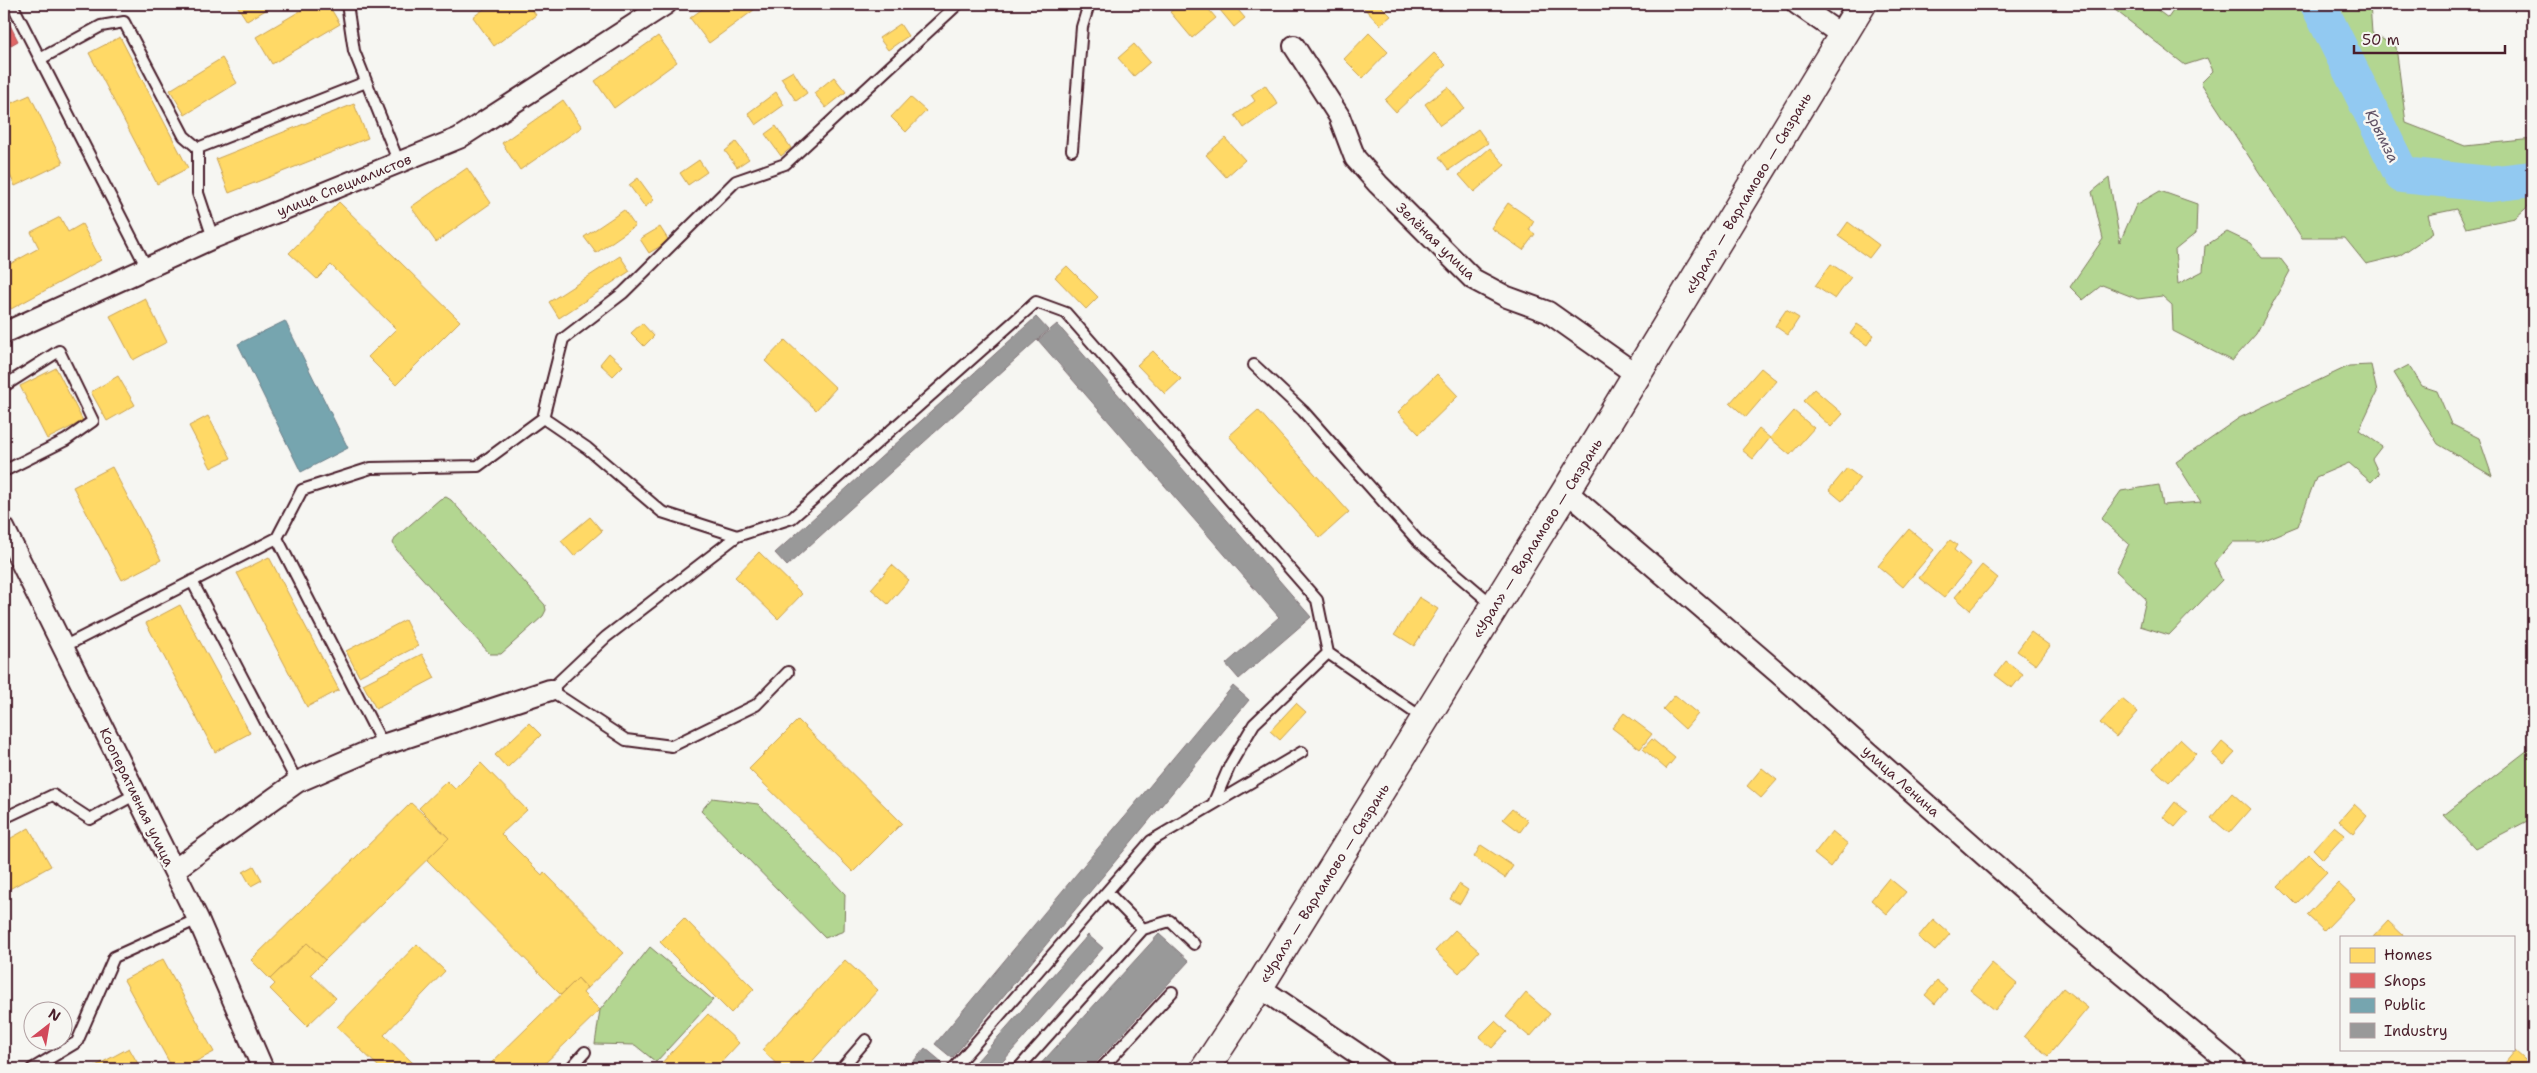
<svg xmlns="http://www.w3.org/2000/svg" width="2537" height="1073" viewBox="0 0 2537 1073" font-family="'Shantell Sans',sans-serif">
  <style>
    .green { fill: #b3d691; stroke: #7e7a5e }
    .homes { fill: #ffd966; stroke: #c9a154 }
    .shops { fill: #e06666; stroke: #b35154 }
    .public { fill: #76a5af; stroke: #697d87 }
    .industry { fill: #999; stroke: #817478 }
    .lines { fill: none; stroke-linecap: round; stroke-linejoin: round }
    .river { stroke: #92c9f1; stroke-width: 36 }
    .lane-casing { stroke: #4a1f2b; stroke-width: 14 }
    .street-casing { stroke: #4a1f2b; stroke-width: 24 }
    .secondary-casing { stroke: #4a1f2b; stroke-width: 31 }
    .lane { stroke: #f6f6f2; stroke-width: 10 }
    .street { stroke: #f6f6f2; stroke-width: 20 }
    .secondary { stroke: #f6f6f2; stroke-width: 28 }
    .labels { text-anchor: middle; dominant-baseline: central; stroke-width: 5; stroke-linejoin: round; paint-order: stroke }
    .street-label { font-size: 14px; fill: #4a1f2b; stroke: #f6f6f2 }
    .water-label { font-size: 15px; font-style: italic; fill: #605266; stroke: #f6f6f2 }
  </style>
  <rect width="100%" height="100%" fill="#f6f6f2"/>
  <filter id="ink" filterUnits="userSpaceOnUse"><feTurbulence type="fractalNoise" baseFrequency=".02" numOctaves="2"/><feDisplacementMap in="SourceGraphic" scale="10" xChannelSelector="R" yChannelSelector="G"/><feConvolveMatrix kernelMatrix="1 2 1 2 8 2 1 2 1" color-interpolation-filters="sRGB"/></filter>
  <g filter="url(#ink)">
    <!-- green -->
    <path class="green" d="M 2112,4 L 2149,4 L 2168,18 L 2178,4 L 2370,4 L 2372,33 L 2396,47 L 2406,123 L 2465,146 L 2533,139 L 2533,202 L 2515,218 L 2466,228 L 2457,209 L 2428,215 L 2433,233 L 2399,256 L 2366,264 L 2345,238 L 2302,238 L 2201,83 L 2213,71 L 2207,58 L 2185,65 L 2110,6 Z
      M 2109,178 L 2120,242 L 2136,205 L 2160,191 L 2197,204 L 2196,233 L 2175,250 L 2178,284 L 2203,271 L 2205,246 L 2227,232 L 2250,243 L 2262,258 L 2280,258 L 2290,271 L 2256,334 L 2232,361 L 2173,331 L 2172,305 L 2162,296 L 2138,299 L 2102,285 L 2083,300 L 2070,287 L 2103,239 L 2092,192 Z
      M 2371,365 L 2377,392 L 2359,430 L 2382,446 L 2372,459 L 2379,474 L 2371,482 L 2349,463 L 2316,477 L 2298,526 L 2259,542 L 2233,542 L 2214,563 L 2222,580 L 2169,635 L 2140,626 L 2146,599 L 2116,571 L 2129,544 L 2101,519 L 2121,491 L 2159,485 L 2163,505 L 2201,502 L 2176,462 L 2239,418 L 2349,366 Z
      M 2409,365 L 2422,386 L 2437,391 L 2451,424 L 2479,438 L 2492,476 L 2438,444 L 2394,373 Z
      M 446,497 L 451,500 L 545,605 L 546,610 L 543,616 L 501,654 L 490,654 L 396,549 L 393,543 L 396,537 L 440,499 Z
      M 2533,746 L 2533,818 L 2475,848 L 2444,815 Z
      M 712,798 L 758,804 L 845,894 L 844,931 L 825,938 L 701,811 Z
      M 650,947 L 713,1000 L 656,1062 L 635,1045 L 595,1044 L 600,1010 Z"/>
    <!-- homes -->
    <path class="homes" d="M 236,4 L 276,4 L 247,21 Z
      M 312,4 L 328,4 L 340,24 L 272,64 L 256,37 Z
      M 491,4 L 528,4 L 536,15 L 494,46 L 473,17 Z
      M 709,4 L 762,4 L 709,43 L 690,18 Z
      M 1180,4 L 1204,4 L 1216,18 L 1192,38 L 1170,12 Z
      M 1215,4 L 1233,4 L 1245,18 L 1234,27 Z
      M 1360,4 L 1379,4 L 1391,16 L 1380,25 Z
      M 900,24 L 908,36 L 888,50 L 879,38 Z
      M 1369,33 L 1388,52 L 1363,78 L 1344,59 Z
      M 658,36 L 677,62 L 614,108 L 595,81 Z
      M 120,37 L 188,168 L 157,184 L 89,53 Z
      M 1134,44 L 1150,62 L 1134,76 L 1118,58 Z
      M 1434,53 L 1446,65 L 1396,112 L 1385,100 Z
      M 222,58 L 237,83 L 185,115 L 170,90 Z
      M 793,71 L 807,93 L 796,101 L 781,78 Z
      M 834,77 L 846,92 L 826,108 L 814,93 Z
      M 1265,85 L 1278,104 L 1244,128 L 1235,115 L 1255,101 L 1251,95 Z
      M 4,87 L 12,103 L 30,95 L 63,163 L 15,186 L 4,162 Z
      M 1448,87 L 1464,108 L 1440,125 L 1425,104 Z
      M 776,92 L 784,105 L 756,125 L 748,113 Z
      M 910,97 L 926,111 L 906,132 L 891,117 Z
      M 563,100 L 582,127 L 520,170 L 502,143 Z
      M 354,104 L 368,138 L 229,193 L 216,159 Z
      M 776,126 L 791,148 L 781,156 L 765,134 Z
      M 1478,129 L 1488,143 L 1449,170 L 1439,157 Z
      M 1225,138 L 1245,160 L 1226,177 L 1206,155 Z
      M 736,142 L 749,159 L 737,167 L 725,151 Z
      M 1490,148 L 1505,165 L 1474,192 L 1459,175 Z
      M 699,160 L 707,172 L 688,185 L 680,173 Z
      M 467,168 L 491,203 L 436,242 L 411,207 Z
      M 638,178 L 654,200 L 645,207 L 629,185 Z
      M 339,202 L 460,321 L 396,385 L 368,357 L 396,329 L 331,265 L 317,279 L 289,253 Z
      M 1508,203 L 1534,221 L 1529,230 L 1535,234 L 1523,250 L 1491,228 Z
      M 624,210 L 635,226 L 596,253 L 584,237 Z
      M 60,217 L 68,232 L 82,224 L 101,260 L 11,309 L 4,295 L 4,252 L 10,264 L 39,248 L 31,232 Z
      M 1848,222 L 1879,245 L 1869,258 L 1838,236 Z
      M 660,227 L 669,241 L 649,253 L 640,239 Z
      M 620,256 L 630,271 L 559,318 L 549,302 Z
      M 1831,264 L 1851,277 L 1835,299 L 1815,286 Z
      M 1067,266 L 1098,297 L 1086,309 L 1055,277 Z
      M 145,298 L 167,342 L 133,360 L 110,316 Z
      M 1786,310 L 1799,318 L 1788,335 L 1775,326 Z
      M 642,323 L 654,336 L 644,346 L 631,333 Z
      M 1857,324 L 1874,335 L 1867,345 L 1850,334 Z
      M 785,340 L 836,388 L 816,410 L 765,361 Z
      M 1153,351 L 1181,379 L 1165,394 L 1137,365 Z
      M 609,353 L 623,366 L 613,376 L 600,364 Z
      M 56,368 L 83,421 L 47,439 L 20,386 Z
      M 1761,368 L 1777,381 L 1746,417 L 1730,403 Z
      M 1437,374 L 1458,396 L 1419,434 L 1398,412 Z
      M 118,376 L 135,405 L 107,421 L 91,392 Z
      M 1814,389 L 1843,414 L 1831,427 L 1803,401 Z
      M 1258,410 L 1349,512 L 1320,538 L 1229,436 Z
      M 1794,411 L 1814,428 L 1790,455 L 1770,438 Z
      M 208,416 L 231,458 L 211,468 L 189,426 Z
      M 1759,429 L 1770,438 L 1753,459 L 1742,450 Z
      M 112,467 L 161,560 L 122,580 L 73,487 Z
      M 1847,468 L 1860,478 L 1842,501 L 1829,490 Z
      M 590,517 L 602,531 L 574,556 L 561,541 Z
      M 1909,529 L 1934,550 L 1903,587 L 1878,566 Z
      M 1950,540 L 1957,545 L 1954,550 L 1971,564 L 1944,598 L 1919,578 Z
      M 759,552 L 802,594 L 778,619 L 735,577 Z
      M 269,557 L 339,690 L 307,707 L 237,573 Z
      M 892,565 L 909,580 L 888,604 L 871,589 Z
      M 1982,565 L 1998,578 L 1970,610 L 1955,597 Z
      M 1419,597 L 1438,609 L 1414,646 L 1395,634 Z
      M 180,605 L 250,733 L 215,752 L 146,623 Z
      M 405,620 L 418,646 L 359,676 L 346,651 Z
      M 2031,632 L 2050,646 L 2036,665 L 2017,651 Z
      M 422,654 L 435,678 L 376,709 L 363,684 Z
      M 2006,661 L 2023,674 L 2012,688 L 1995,675 Z
      M 1675,695 L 1698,714 L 1685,729 L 1663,709 Z
      M 2122,699 L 2138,712 L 2116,737 L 2100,723 Z
      M 1296,703 L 1306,712 L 1280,740 L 1270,731 Z
      M 1624,713 L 1652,734 L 1640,749 L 1612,728 Z
      M 798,720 L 902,823 L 853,872 L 749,769 Z
      M 529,723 L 541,735 L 507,768 L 495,755 Z
      M 1652,739 L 1675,758 L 1666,769 L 1643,749 Z
      M 2180,739 L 2196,754 L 2169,782 L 2153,768 Z
      M 2222,742 L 2235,753 L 2224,765 L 2212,754 Z
      M 481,763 L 527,810 L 501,834 L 542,875 L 544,872 L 624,953 L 587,988 L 578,978 L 561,995 L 427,860 L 449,838 L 419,808 L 447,781 L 455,789 Z
      M 1762,768 L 1777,780 L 1761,798 L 1747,786 Z
      M 2232,793 L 2250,809 L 2229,833 L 2211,818 Z
      M 2175,802 L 2188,812 L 2175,827 L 2163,817 Z
      M 411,803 L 449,838 L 325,960 L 307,943 L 270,979 L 251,960 Z
      M 2354,804 L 2367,816 L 2353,833 L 2339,821 Z
      M 1512,809 L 1528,821 L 1520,832 L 1503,819 Z
      M 2334,826 L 2345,835 L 2323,859 L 2313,849 Z
      M 29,828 L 51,866 L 4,892 L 4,842 Z
      M 1832,831 L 1848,844 L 1830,867 L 1814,854 Z
      M 1481,845 L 1513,866 L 1505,878 L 1474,857 Z
      M 2309,854 L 2327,872 L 2296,904 L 2278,886 Z
      M 254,866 L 262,880 L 251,886 L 243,872 Z
      M 1889,878 L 1906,892 L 1887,914 L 1871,900 Z
      M 2338,883 L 2355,899 L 2324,931 L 2307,915 Z
      M 1459,884 L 1468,890 L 1460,904 L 1450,899 Z
      M 684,918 L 754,989 L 731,1013 L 660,942 Z
      M 1933,919 L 1950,934 L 1935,951 L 1918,937 Z
      M 2388,921 L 2405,937 L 2373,937 Z
      M 1455,930 L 1479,951 L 1459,973 L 1435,951 Z
      M 307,943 L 325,960 L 311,974 L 336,998 L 307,1026 L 270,989 L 275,984 L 270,979 Z
      M 417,944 L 445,971 L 384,1035 L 413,1063 L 407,1069 L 381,1069 L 337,1027 Z
      M 163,959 L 214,1052 L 182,1069 L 173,1069 L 124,980 Z
      M 845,960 L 878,990 L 805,1069 L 782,1069 L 762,1050 Z
      M 1992,963 L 2017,984 L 1995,1010 L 1970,990 Z
      M 578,978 L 587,988 L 583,993 L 600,1010 L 539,1069 L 485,1069 Z
      M 1937,981 L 1947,989 L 1935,1004 L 1925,995 Z
      M 2063,988 L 2088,1008 L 2048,1056 L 2024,1036 Z
      M 1526,993 L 1550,1014 L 1530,1037 L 1506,1017 Z
      M 708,1014 L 739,1043 L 715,1069 L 656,1069 Z
      M 1495,1021 L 1507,1032 L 1492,1048 L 1479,1037 Z
      M 129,1048 L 141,1069 L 90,1069 Z
      M 2515,1051 L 2533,1067 L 2533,1069 L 2500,1069 Z"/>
    <!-- shops -->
    <path class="shops" d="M 4,13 L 18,41 L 4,49 Z"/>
    <!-- public -->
    <path class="public" d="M 285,321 L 348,448 L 301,472 L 238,344 Z"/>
    <!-- industry -->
    <path class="industry" d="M 1036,317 L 1048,330 L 787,566 L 775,553 Z
      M 1057,324 L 1311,617 L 1239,679 L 1226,664 L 1279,617 L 1038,340 Z
      M 1233,686 L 1249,700 L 952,1058 L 935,1044 Z
      M 1159,934 L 1189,961 L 1090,1069 L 1036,1069 Z
      M 1088,935 L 1103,948 L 996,1069 L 970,1069 Z
      M 925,1048 L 943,1063 L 937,1069 L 907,1069 Z"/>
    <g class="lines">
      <!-- river -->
      <path class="river" d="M 2318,4 L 2402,175 L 2489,184 L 2533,179"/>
      <defs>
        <path id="lane" d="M 12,4 L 147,268
          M 347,4 L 354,51 L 399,163
          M 40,59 L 101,26 L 124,22 L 184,136 L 198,148
          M 1072,150 L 1082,27 L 1089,4
          M 213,238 L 198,193 L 198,148 L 366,82
          M 1254,365 L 1303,411 L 1418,541 L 1494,606
          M 4,386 L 59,351 L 93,421 L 66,440 L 4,471
          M 543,418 L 587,448 L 662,512 L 737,536 L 792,518 L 1036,302 L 1066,313 L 1317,600 L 1328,653 L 1424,719
          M 737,536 L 606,637 L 550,690 L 626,740 L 672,746 L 756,705 L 788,672
          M 277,538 L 383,745
          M 192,581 L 297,782
          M 63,647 L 277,538 L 302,490 L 371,468 L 478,466 L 543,418 L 563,339 L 623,293 L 736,181 L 785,164 L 958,4
          M 1214,802 L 1230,765 L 1254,724 L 1328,653
          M 4,818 L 53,795 L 90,819 L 136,794
          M 1107,892 L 1143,929
          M 32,1069 L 77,1042 L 114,957 L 198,919
          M 570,1069 L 585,1052
          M 841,1069 L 866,1040
          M 953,1069 L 1151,841 L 1302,752
          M 1018,1069 L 1143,929 L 1170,921 L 1194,944
          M 1101,1069 L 1172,992"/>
        <path id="street" d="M 1797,4 L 1843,36
          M 1294,46 L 1339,116 L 1355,158 L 1378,184 L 1473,279 L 1507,297 L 1548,312 L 1637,375
          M 4,333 L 213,238 L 459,138 L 666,4
          M 1566,491 L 1784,678 L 2055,918 L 2237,1069
          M 4,528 L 198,919 L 263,1069
          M 174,870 L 297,782 L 383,745 L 550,690
          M 1259,987 L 1380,1069"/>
        <path id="secondary" d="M 1205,1069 L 1259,987 L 1566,491 L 1862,4"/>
      </defs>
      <!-- lane casing -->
      <use href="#lane" class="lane-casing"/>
      <!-- street casing -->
      <use href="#street" class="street-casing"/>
      <!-- secondary casing -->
      <use href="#secondary" class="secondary-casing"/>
      <!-- lane -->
      <use href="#lane" class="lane"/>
      <!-- street -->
      <use href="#street" class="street"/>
      <!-- secondary -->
      <use href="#secondary" class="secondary"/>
    </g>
  </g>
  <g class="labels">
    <!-- street labels -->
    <g class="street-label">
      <text transform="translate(344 185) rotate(-22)">улица Специалистов</text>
      <text transform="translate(1748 193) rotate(-59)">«Урал» — Варламово — Сызрань</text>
      <text transform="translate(1436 241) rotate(44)">Зелёная улица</text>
      <text transform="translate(1537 538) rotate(-58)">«Урал» — Варламово — Сызрань</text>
      <text transform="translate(1901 781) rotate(42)">улица Ленина</text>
      <text transform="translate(137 797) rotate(64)">Кооперативная улица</text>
      <text transform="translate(1324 883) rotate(-58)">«Урал» — Варламово — Сызрань</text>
    </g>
    <!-- water labels -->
    <g class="water-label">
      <text transform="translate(2382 136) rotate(64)">Крымза</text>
    </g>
  </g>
  <!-- margin -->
  <rect width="2537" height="1073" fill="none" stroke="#f6f6f2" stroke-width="20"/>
  <rect x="10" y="10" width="2517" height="1053" fill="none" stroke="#4a1f2b" stroke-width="2" filter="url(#ink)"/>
  <!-- legend -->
  <rect x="2340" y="936" width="175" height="115" fill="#f6f6f2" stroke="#b1a0a2"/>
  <rect x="2350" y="948" width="25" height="15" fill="#ffd966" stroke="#b1a0a2"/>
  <text x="2384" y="960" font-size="15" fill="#4a1f2b">Homes</text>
  <rect x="2350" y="973" width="25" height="15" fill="#e06666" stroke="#b1a0a2"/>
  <text x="2384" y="986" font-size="15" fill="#4a1f2b">Shops</text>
  <rect x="2350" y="998" width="25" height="15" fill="#76a5af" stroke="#b1a0a2"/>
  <text x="2384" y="1010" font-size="15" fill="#4a1f2b">Public</text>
  <rect x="2350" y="1023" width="25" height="15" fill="#999999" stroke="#b1a0a2"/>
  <text x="2384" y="1036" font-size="15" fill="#4a1f2b">Industry</text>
  <!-- north arrow -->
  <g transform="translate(48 1026) rotate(31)"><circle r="24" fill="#f6f6f2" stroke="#b1a0a2"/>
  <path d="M0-4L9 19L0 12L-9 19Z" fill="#d1495b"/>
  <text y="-8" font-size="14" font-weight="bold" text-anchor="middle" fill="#4a1f2b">N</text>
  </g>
  <!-- scale -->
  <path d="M2354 45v8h151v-8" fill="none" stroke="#4a1f2b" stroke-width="2.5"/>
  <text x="2362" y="45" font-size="15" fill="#4a1f2b" stroke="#f6f6f2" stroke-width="4" paint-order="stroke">50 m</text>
</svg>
